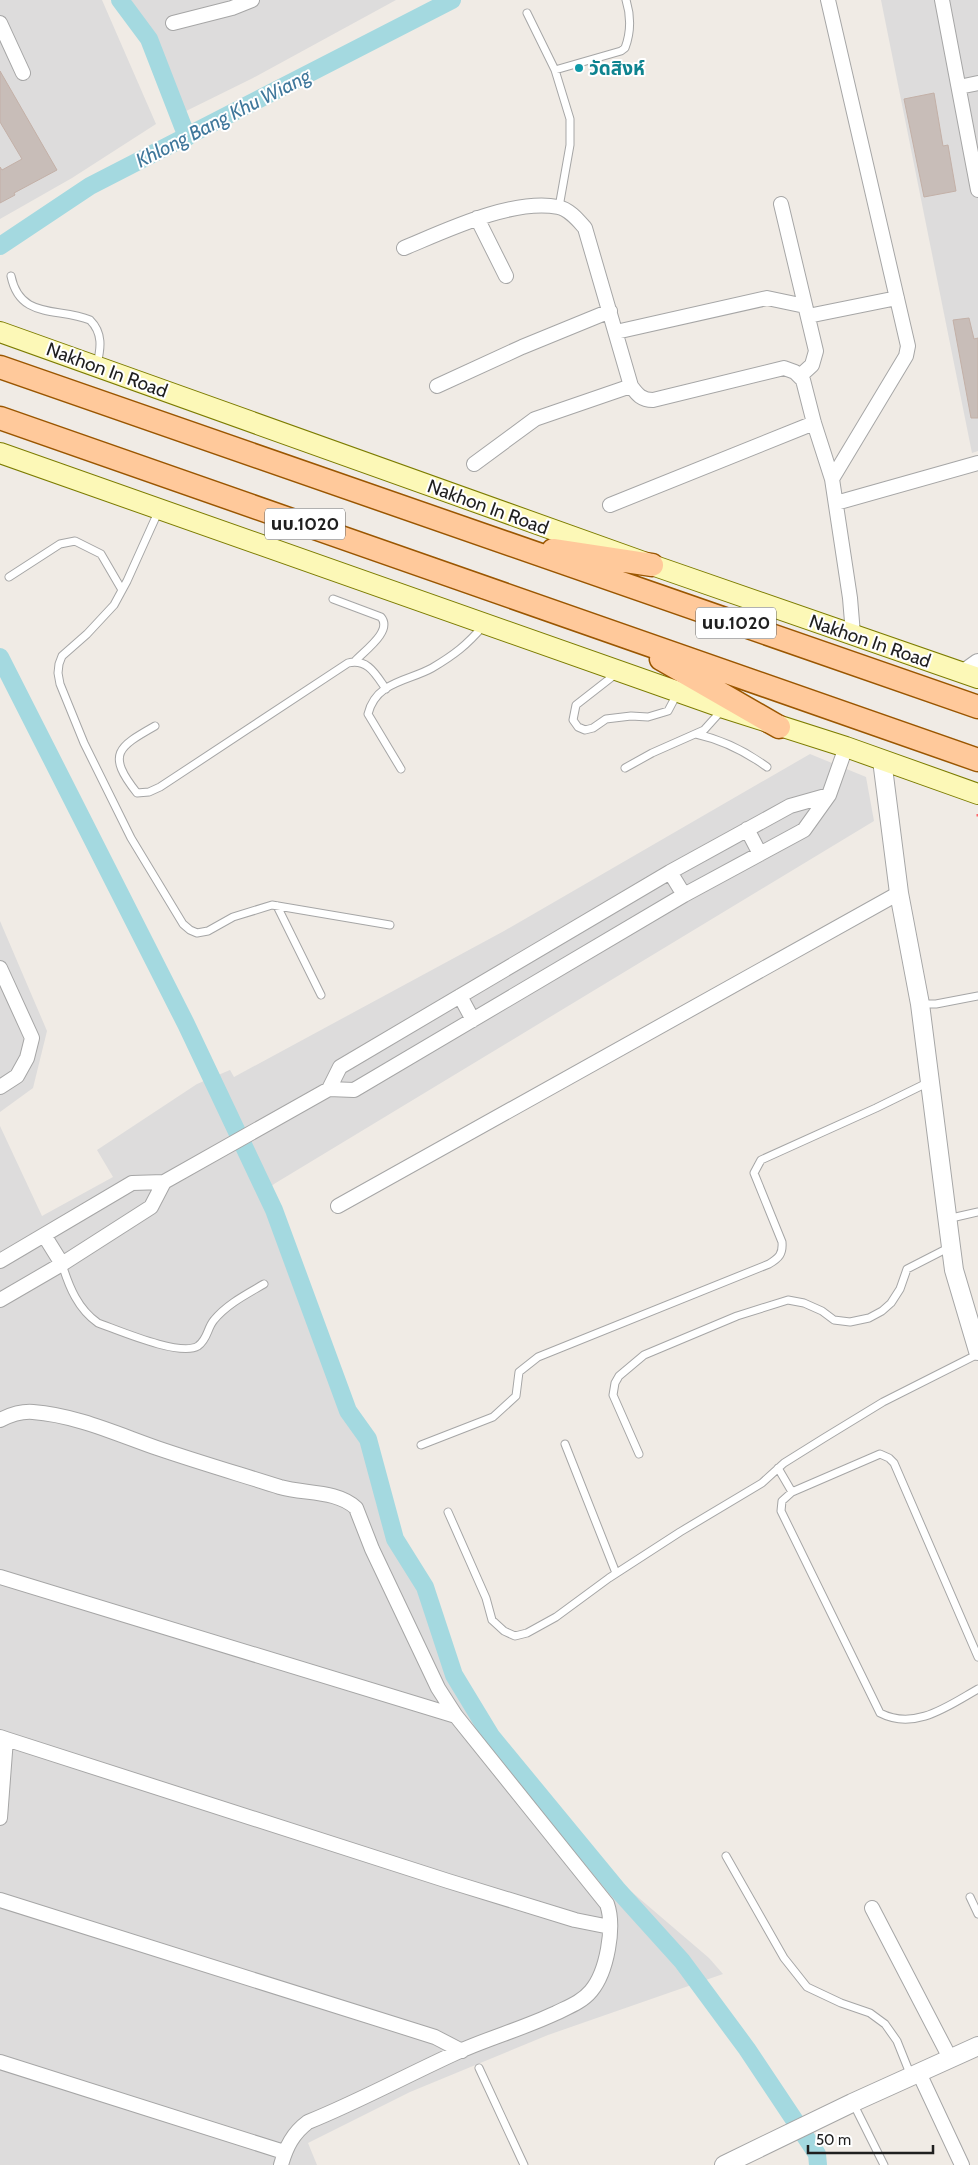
<svg xmlns="http://www.w3.org/2000/svg" width="978" height="2165" viewBox="0 0 978 2165" font-family="Cabin,'Noto Sans Thai',sans-serif">
  <style>
    .residential { fill: #dddcdc }
    .lines { fill: none; stroke-linecap: round; stroke-linejoin: round }
    .canal { stroke: #a4d9e0; stroke-width: 18 }
    .building { fill: #c8bdb8; stroke: #c3b0a7 }
    .service-casing { stroke: #a6a6a6; stroke-width: 9 }
    .minor-casing { stroke: #a6a6a6; stroke-width: 16 }
    .tertiary-casing { stroke: #a6a6a6; stroke-width: 20 }
    .secondary-casing { stroke: #7c7c00; stroke-width: 22 }
    .primary-casing { stroke: #9a5600; stroke-width: 25 }
    .path { stroke: #ff6768; stroke-width: 3; stroke-dasharray: 2.5 2.5; stroke-linecap: butt }
    .service { stroke: #fff; stroke-width: 7 }
    .minor { stroke: #fff; stroke-width: 14 }
    .tertiary { stroke: #fff; stroke-width: 18 }
    .secondary { stroke: #fcf8b7; stroke-width: 20 }
    .primary { stroke: #ffc99b; stroke-width: 22 }
    .culture-dot { fill: #0f9aa8; stroke: #fff; stroke-width: 2 }
    .labels { text-anchor: middle; dominant-baseline: central; stroke-width: 4; stroke-linejoin: round; paint-order: stroke }
    .shield { fill: #fff; stroke: #626262; stroke-width: 1 }
    .shield-label { font-size: 18px; font-weight: bold; fill: #1f1f1f }
    .culture-label { font-size: 19px; font-weight: bold; fill: #0d838f; stroke: #fff; text-anchor: start }
    .street-label { font-size: 19px; fill: #1f1f1f; stroke: #fff }
    .water-label { font-size: 20px; font-style: italic; fill: #3f779b; stroke: #fff }
  </style>
  <rect width="100%" height="100%" fill="#f0ebe5"/>
  <!-- residential -->
  <path class="residential" d="M 0,0 L 102,0 L 156,124 L 72,178 L 0,219 Z
    M 131,0 L 396,0 L 253,78 L 178,115 Z
    M 881,0 L 978,0 L 978,451 L 972,453 Z
    M 810,754 L 866,777 L 874,821 L 274,1184 L 260,1196 L 343,1414 L 366,1435 L 376,1503 L 381,1515 L 408,1547 L 411,1563 L 421,1591 L 439,1628 L 453,1680 L 477,1714 L 612,1875 L 709,1958 L 723,1974 L 548,2035 L 410,2092 L 308,2143 L 317,2165 L 0,2165 L 0,1126 L 42,1216 L 113,1177 L 97,1150 L 197,1084 L 230,1070 L 234,1077 L 504,931 Z
    M 0,921 L 47,1031 L 33,1088 L 0,1112 Z"/>
  <g class="lines">
    <!-- canal -->
    <path class="canal" d="M 120,0 L 149,39 L 187,137
      M 0,246 L 90,186 L 452,0
      M 0,657 L 186,1024 L 274,1210 L 348,1411 L 368,1439 L 395,1539 L 425,1587 L 454,1675 L 491,1736 L 617,1889 L 682,1961 L 747,2049 L 817,2154 L 818,2165"/>
  </g>
  <!-- building -->
  <path class="building" d="M 0,71 L 57,170 L 14,193 L 15,195 L 0,203 L 0,167 L 2,170 L 22,159 L 0,122 Z
    M 934,93 L 943,146 L 948,145 L 956,191 L 924,197 L 904,99 Z
    M 969,318 L 974,339 L 978,338 L 978,418 L 971,418 L 953,320 Z"/>
  <g class="lines">
    <defs>
      <path id="service" d="M 527,13 L 555,70 L 570,119 L 570,145 L 559,207
        M 555,70 L 621,51 L 625,48 C 631,32 631,16 626,0
        M 11,276 C 20,320 58,307 90,320 C 103,333 101,348 97,364
        M 159,510 L 127,581 L 114,605 L 87,634 L 62,656 L 59,664 L 58,673 L 60,684 L 84,743 L 131,838 L 183,924 L 190,930 L 197,933 L 208,931 L 233,917 L 272,905 L 390,925
        M 9,577 L 60,544 L 75,541 L 101,554 L 122,590
        M 333,599 L 381,617 C 393,631 364,651 355,661
        M 617,673 L 576,705 L 573,720 L 578,727 L 585,730 L 593,728 L 606,719 L 631,716 L 648,717 L 668,711 L 677,694
        M 155,726 C 118,747 106,754 137,793 L 149,792 L 160,787 L 348,663 C 368,658 376,675 386,689
        M 696,734 C 723,740 745,751 767,767
        M 625,768 L 652,753 L 704,730 L 722,710
        M 401,769 L 368,714 C 376,681 409,681 432,668 C 454,655 467,645 483,626
        M 277,906 L 321,995
        M 922,1004 L 936,1004 L 978,996
        M 947,1219 L 978,1212
        M 62,1264 C 69,1287 78,1309 98,1323 C 118,1330 180,1357 198,1346 C 208,1339 207,1328 214,1320 C 227,1304 247,1294 264,1284
        M 565,1444 L 616,1573
        M 421,1445 L 493,1417 L 516,1396 L 519,1372 L 538,1357 L 769,1264 C 779,1258 783,1254 782,1242 L 754,1173 L 761,1160 L 876,1108 L 929,1082
        M 639,1454 L 613,1395 L 615,1383 L 619,1376 L 644,1355 L 737,1316 L 788,1300 L 804,1303 L 822,1311 L 834,1320 L 850,1322 L 869,1318 L 882,1311 L 891,1303 L 900,1289 L 907,1269 L 950,1247
        M 778,1468 L 792,1492 L 880,1454 L 889,1458 L 894,1463 L 978,1657
        M 792,1492 L 782,1501 L 781,1511 L 880,1713 C 915,1731 948,1706 978,1689
        M 448,1512 L 486,1598 L 492,1620 L 504,1631 L 515,1636 L 527,1633 L 556,1617 L 609,1578 L 680,1532 L 762,1483 L 784,1463 L 824,1438 L 883,1402 L 978,1354
        M 726,1856 L 784,1958 L 807,1987 L 841,2003 L 870,2013 L 885,2024 L 897,2041 L 911,2076
        M 970,1897 L 978,1914
        M 479,2068 L 524,2165
        M 853,2103 L 884,2165"/>
      <path id="minor" d="M 828,0 L 908,346 L 906,356 L 832,479 L 850,598 L 853,634
        M 942,0 L 978,190
        M 0,23 L 23,73
        M 173,23 L 232,8 L 252,0
        M 959,87 L 978,83
        M 781,204 L 816,351 L 812,365 L 800,376
        M 477,218 L 506,276
        M 404,248 C 445,231 513,198 558,207 C 569,209 578,220 585,228 L 631,386 C 637,394 641,400 653,400 L 784,368 L 795,372 L 803,380 L 814,423 L 832,479
        M 808,316 L 897,298
        M 616,332 L 767,298 L 805,306
        M 437,386 L 522,347 L 610,311
        M 474,464 L 535,419 L 631,386
        M 836,503 L 978,463
        M 610,505 L 814,423
        M 747,829 L 760,854
        M 670,872 L 684,895
        M 0,968 L 32,1038 L 27,1058 L 17,1076 L 0,1087
        M 460,996 L 473,1020
        M 329,1089 L 340,1067 L 670,872 L 790,806 L 829,795
        M 338,1206 L 899,893
        M 44,1235 L 62,1264
        M 0,1261 L 132,1183 L 164,1182 L 329,1089 L 354,1090 L 684,895 L 804,830 L 829,795 L 846,747
        M 0,1300 L 62,1264 L 151,1207 L 164,1182
        M 0,1420 C 10,1415 21,1411 33,1412 C 75,1415 117,1434 157,1448 C 198,1462 239,1474 280,1487 C 304,1494 337,1490 356,1508 L 372,1549 L 438,1688 L 456,1716 L 607,1904 C 615,1927 607,1972 591,1991 C 582,2002 568,2007 556,2013 C 524,2028 492,2037 460,2051 C 409,2074 360,2101 308,2122 C 293,2133 286,2147 281,2165
        M 0,1577 L 456,1716
        M 0,1737 L 6,1739 L 0,1818
        M 6,1739 L 448,1881 L 575,1920 L 610,1927
        M 0,1900 L 435,2037 L 462,2051
        M 872,1908 L 950,2058
        M 0,2062 L 284,2152
        M 919,2073 L 962,2165"/>
      <path id="tertiary" d="M 964,673 L 978,663
        M 882,760 L 899,893 L 920,1004 L 951,1247 L 954,1270 L 978,1351
        M 724,2165 L 852,2103 L 978,2046"/>
      <path id="secondary" d="M 0,332 L 652,565 L 978,678
        M 0,453 L 724,708 L 846,747 L 978,794"/>
      <path id="primary" d="M 0,367 L 978,707
        M 0,418 L 978,760
        M 553,550 L 652,565
        M 661,659 L 779,727"/>
    </defs>
    <!-- service casing -->
    <use href="#service" class="service-casing"/>
    <!-- minor casing -->
    <use href="#minor" class="minor-casing"/>
    <!-- tertiary casing -->
    <use href="#tertiary" class="tertiary-casing"/>
    <!-- secondary casing -->
    <use href="#secondary" class="secondary-casing"/>
    <!-- primary casing -->
    <use href="#primary" class="primary-casing"/>
    <!-- path -->
    <path class="path" d="M 978,814 L 978,817"/>
    <!-- service -->
    <use href="#service" class="service"/>
    <!-- minor -->
    <use href="#minor" class="minor"/>
    <!-- tertiary -->
    <use href="#tertiary" class="tertiary"/>
    <!-- secondary -->
    <use href="#secondary" class="secondary"/>
    <!-- primary -->
    <use href="#primary" class="primary"/>
  </g>
  <!-- markers -->
  <circle class="culture-dot" cx="579" cy="68" r="5"/>
  <g class="labels">
    <!-- shield labels -->
    <g class="shield">
      <rect x="265" y="508.5" width="80" height="31" rx="4"/>
      <rect x="696" y="607.5" width="80" height="31" rx="4"/>
    </g>
    <g class="shield-label">
      <text x="305" y="524">นบ.1020</text>
      <text x="736" y="623">นบ.1020</text>
    </g>
    <!-- culture labels -->
    <g class="culture-label">
      <text x="589" y="68">วัดสิงห์</text>
    </g>
    <!-- street labels -->
    <g class="street-label">
      <text transform="translate(107 370) rotate(20)">Nakhon In Road</text>
      <text transform="translate(488 507) rotate(20)">Nakhon In Road</text>
      <text transform="translate(870 641) rotate(19)">Nakhon In Road</text>
    </g>
    <!-- water labels -->
    <g class="water-label">
      <text transform="translate(223 118) rotate(-27)">Khlong Bang Khu Wiang</text>
    </g>
  </g>
  <!-- scale -->
  <path d="M808 2145v8h125v-8" fill="none" stroke="#1f1f1f" stroke-width="2.5"/>
  <text x="816" y="2145" font-size="15" fill="#1f1f1f" stroke="#ffffff" stroke-width="4" paint-order="stroke">50 m</text>
</svg>
